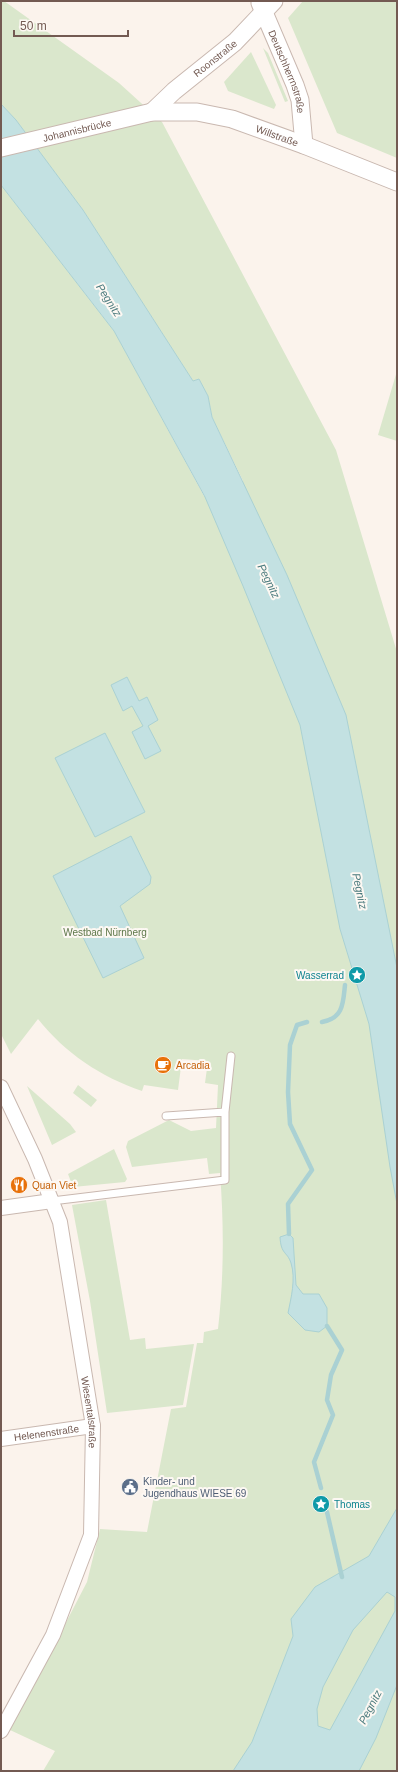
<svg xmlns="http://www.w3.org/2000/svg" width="398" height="1772" viewBox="0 0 398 1772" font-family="Arial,sans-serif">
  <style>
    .green { fill: #dae7cc }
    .water { fill: #c3e1e2; stroke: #aad1d3; fill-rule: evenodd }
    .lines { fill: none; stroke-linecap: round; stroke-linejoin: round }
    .stream { stroke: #aad1d3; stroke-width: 4.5 }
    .service-casing { stroke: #c9b8b0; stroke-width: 9 }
    .minor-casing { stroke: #c9b8b0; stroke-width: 16 }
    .tertiary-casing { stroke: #c9b8b0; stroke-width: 19 }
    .service { stroke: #fff; stroke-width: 7 }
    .minor { stroke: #fff; stroke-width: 14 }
    .tertiary { stroke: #fff; stroke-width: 17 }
    .labels { text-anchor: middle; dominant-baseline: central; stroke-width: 4; stroke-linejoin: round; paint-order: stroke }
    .street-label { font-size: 10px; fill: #735a52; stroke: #fdf8f3 }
    .park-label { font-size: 10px; fill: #5e784b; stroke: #fdf8f3 }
    .culture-label { font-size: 10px; fill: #0d838f; stroke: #fdf8f3; text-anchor: end }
    .food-label { font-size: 10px; fill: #c56008; stroke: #fdf8f3; text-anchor: start }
    .service-label { font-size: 10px; fill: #4e5e75; stroke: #fdf8f3; text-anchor: start }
    .water-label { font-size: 11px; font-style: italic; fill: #4a7a7d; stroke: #fdf8f3 }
  </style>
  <rect width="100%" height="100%" fill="#fbf3ec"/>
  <!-- green -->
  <path class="green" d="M 1,1 L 4,1 L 119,83 L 162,122 L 336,450 L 397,652 L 397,1771 L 43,1771 L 55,1751 L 10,1730 L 87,1582 L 100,1529 L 147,1532 L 171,1409 L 186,1407 L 197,1343 L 203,1343 L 204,1332 L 218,1329 C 224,1277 224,1225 220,1173 L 209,1174 L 207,1158 L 132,1167 L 126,1147 L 128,1141 L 169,1120 L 191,1131 L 216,1128 L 218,1085 L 205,1083 L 208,1061 L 182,1059 L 178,1090 L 144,1085 L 142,1091 C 101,1077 65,1053 38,1019 L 11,1054 L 1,1034 L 1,185 L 114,331 L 204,496 L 243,481 L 212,417 L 208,396 L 199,379 L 193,381 L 83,210 L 16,120 L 1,104 Z
    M 303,1 L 397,1 L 397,158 L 337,133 L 288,18 Z
    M 263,48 L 268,53 L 288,101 L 285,102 Z
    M 251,52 L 276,105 L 274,109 L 228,91 L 224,82 Z
    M 397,371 L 397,441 L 378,435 Z
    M 78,1085 L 97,1100 L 91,1107 L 73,1093 Z
    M 27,1086 L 70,1124 L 76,1132 L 52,1145 Z
    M 114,1149 L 127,1179 L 125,1182 L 73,1187 L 68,1174 Z
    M 106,1200 L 130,1340 L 145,1338 L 146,1349 L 194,1344 L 183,1405 L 107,1413 L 90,1301 L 72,1205 Z"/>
  <!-- water -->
  <path class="water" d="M 1,104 L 16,120 L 83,210 L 193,381 L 199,379 L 208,396 L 212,417 L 287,575 L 346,715 L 397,968 L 397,1204 L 390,1167 L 369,1024 L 340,929 L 300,725 L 243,586 L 205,497 L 114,331 L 1,185 Z
    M 127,677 L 139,701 L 147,697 L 158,720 L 148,726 L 161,751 L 145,759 L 132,732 L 143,726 L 132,706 L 123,711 L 111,685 Z
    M 105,733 L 145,812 L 95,837 L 55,758 Z
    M 131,836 L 151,877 L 150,884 L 120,906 L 144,958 L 103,978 L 53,876 Z
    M 289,1234 L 293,1238 L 296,1285 L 303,1294 L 319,1294 L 327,1308 L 327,1326 L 319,1332 L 305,1330 L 288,1313 C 291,1298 296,1279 291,1263 C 287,1251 281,1255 280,1237 Z
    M 397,1508 L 397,1685 L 376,1738 L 359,1771 L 233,1771 L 252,1742 L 293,1636 L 291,1619 L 315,1587 L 369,1556 ZM 387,1592 L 395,1597 L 395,1611 L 330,1730 L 318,1726 L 317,1709 L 323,1687 L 353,1630 Z"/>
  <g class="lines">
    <!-- stream -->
    <path class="stream" d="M 322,1022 C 344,1018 343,1002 345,985
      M 289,1234 L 288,1204 L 312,1170 L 290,1124 L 288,1092 L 290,1045 L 297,1025 L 307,1022
      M 321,1488 L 314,1462 L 333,1415 L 327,1400 L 331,1375 L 342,1350 L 327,1326
      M 327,1512 L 342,1577"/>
    <defs>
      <path id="service" d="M 166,1116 L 225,1112
        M 52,1201 L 225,1180 L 225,1112 L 231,1056"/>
      <g id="minor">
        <path id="s1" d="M 1,1087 L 35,1159 L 60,1222 L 93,1426 L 91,1535 L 53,1635 L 1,1731"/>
        <path d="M 1,1208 L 52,1201"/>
        <path id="s2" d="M 1,1439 L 93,1426"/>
      </g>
      <g id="tertiary">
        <path id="s3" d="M 260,3 L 295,85 L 300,100 L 304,145"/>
        <path id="s4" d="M 152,112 L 174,91 L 235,42 L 274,1"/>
        <path id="s5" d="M 1,148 L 152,112 L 197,112 L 232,119 L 304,145 L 397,182"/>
      </g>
    </defs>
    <!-- service casing -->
    <use href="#service" class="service-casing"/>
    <!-- minor casing -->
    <use href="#minor" class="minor-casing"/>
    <!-- tertiary casing -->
    <use href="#tertiary" class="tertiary-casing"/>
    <!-- service -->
    <use href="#service" class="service"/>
    <!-- minor -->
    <use href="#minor" class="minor"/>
    <!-- tertiary -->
    <use href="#tertiary" class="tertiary"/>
  </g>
  <!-- icons -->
  <defs>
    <symbol id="sight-disc" viewBox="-11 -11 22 22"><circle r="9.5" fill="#0f9aa8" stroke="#fdf8f3"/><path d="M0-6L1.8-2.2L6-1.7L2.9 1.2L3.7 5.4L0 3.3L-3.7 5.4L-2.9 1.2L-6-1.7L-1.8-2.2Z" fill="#fff"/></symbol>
    <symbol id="cafe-disc" viewBox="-11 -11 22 22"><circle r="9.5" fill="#e8710a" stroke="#fdf8f3"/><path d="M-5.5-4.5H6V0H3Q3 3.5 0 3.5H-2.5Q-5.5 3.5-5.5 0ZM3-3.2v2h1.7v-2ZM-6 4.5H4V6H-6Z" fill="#fff"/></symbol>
    <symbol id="restaurant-disc" viewBox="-11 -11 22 22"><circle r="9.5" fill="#e8710a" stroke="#fdf8f3"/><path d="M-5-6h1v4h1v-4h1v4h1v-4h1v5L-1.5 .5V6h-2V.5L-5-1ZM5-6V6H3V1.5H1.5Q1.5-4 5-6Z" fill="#fff"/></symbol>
    <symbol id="civic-disc" viewBox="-11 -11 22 22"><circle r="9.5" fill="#5c6f8a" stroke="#fdf8f3"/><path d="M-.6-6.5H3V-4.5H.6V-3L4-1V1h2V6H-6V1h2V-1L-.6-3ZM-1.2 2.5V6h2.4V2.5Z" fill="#fff"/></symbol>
  </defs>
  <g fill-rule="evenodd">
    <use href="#sight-disc" x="347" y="965" width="20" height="20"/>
    <use href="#cafe-disc" x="153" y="1055" width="20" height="20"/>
    <use href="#restaurant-disc" x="9" y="1175" width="20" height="20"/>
    <use href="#civic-disc" x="120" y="1477" width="20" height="20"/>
    <use href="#sight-disc" x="311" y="1494" width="20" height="20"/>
  </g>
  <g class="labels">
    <!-- street labels -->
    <g class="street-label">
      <text stroke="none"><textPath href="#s4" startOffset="83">Roonstraße</textPath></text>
      <text stroke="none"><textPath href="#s3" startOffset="74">Deutschherrnstraße</textPath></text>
      <text stroke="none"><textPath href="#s5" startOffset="78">Johannisbrücke</textPath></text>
      <text stroke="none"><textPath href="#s5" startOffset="284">Willstraße</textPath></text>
      <text stroke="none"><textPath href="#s1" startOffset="340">Wiesentalstraße</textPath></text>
      <text stroke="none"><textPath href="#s2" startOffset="46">Helenenstraße</textPath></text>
    </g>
    <!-- park labels -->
    <g class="park-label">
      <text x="105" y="932">Westbad Nürnberg</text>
    </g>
    <!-- culture labels -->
    <g class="culture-label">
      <text x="344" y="975">Wasserrad</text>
      <text x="334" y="1504" text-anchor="start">Thomas</text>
    </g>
    <!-- food labels -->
    <g class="food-label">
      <text x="176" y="1065">Arcadia</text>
      <text x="32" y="1185">Quan Viet</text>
    </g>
    <!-- service labels -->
    <g class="service-label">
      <text x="143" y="1481">Kinder- und<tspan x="143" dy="12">Jugendhaus WIESE 69</tspan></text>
    </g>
    <!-- water labels -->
    <g class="water-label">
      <text transform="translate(109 300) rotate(57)">Pegnitz</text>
      <text transform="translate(269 581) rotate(64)">Pegnitz</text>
      <text transform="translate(360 891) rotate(78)">Pegnitz</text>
      <text transform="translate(370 1707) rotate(-62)">Pegnitz</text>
    </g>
  </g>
  <!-- border -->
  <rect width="398" height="1772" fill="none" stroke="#735a52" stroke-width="4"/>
  <!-- scale -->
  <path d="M14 30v6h114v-6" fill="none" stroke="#735a52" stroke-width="2"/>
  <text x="20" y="30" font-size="12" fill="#735a52" stroke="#fdf8f3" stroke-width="3" paint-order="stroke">50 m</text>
</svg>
